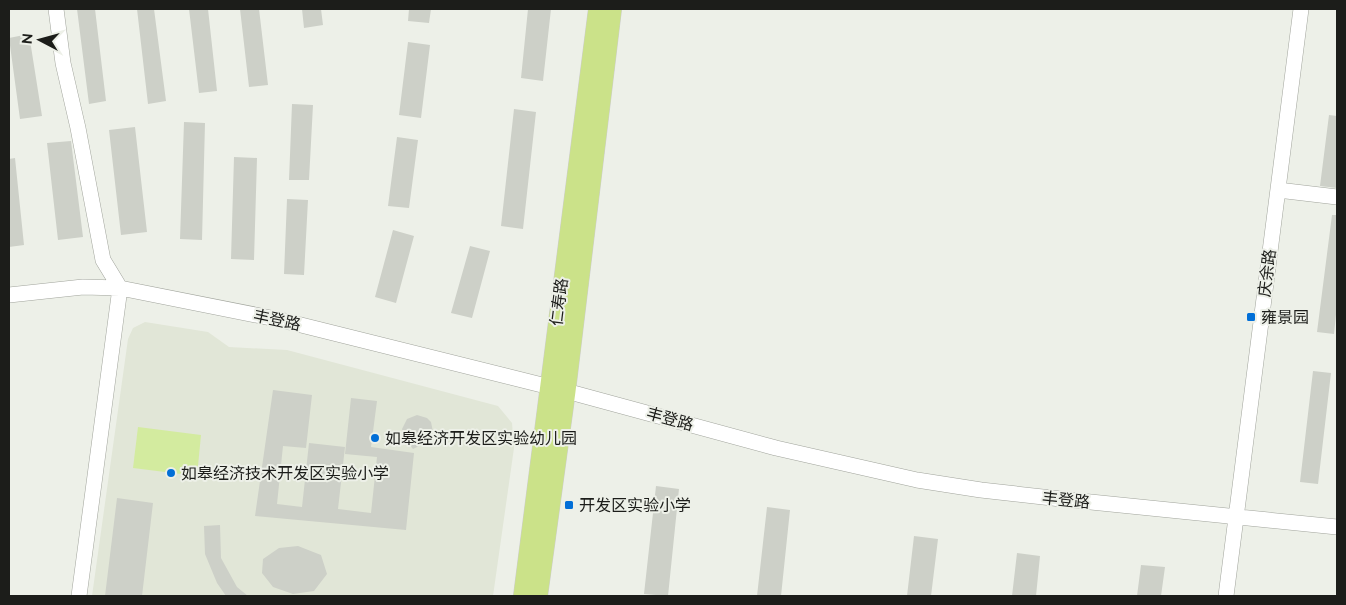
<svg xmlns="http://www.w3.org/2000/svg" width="1346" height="605" viewBox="0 0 1346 605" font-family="Raleway,'Noto Sans SC',sans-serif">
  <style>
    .built { fill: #e1e6d7 }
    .green { fill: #d3eb9f }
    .building { fill: #cdd0c8 }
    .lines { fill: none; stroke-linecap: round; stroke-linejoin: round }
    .minor-casing { stroke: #a1a49c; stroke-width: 16 }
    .major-casing { stroke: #cdcdcd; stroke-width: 20 }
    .minor { stroke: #fff; stroke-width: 15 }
    .major { stroke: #cbe289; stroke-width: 19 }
    .poi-dot { fill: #026fd7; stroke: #edf0e8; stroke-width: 2 }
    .labels { text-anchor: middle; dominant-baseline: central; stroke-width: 4; stroke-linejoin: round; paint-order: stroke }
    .street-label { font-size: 16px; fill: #1c1d1a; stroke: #edf0e8 }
    .poi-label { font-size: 16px; fill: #1c1d1a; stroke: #edf0e8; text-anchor: start }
  </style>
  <rect width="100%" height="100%" fill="#edf0e8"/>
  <!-- built -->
  <path class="built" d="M 145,322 L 208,332 L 229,347 L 287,350 L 498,406 L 512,423 L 514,448 L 493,596 L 92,596 L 128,339 L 133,328 Z"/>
  <!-- green -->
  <path class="green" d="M 138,427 L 201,435 L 197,476 L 133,468 Z"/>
  <!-- building -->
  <path class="building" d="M 77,9 L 95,9 L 106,101 L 89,104 Z
    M 137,9 L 154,9 L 166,101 L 148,104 Z
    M 189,9 L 208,9 L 217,91 L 199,93 Z
    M 240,9 L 259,9 L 268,85 L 249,87 Z
    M 302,9 L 321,9 L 323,25 L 304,28 Z
    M 409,9 L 431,9 L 429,23 L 408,21 Z
    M 528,9 L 551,9 L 543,81 L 521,78 Z
    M 29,34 L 42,116 L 20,119 L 9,38 Z
    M 408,42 L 430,45 L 421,118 L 399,115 Z
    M 292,104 L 313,105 L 309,180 L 289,180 Z
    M 514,109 L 536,112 L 523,229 L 501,226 Z
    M 1329,115 L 1337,116 L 1337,188 L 1320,186 Z
    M 184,122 L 205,123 L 202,240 L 180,239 Z
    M 135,127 L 147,232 L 121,235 L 109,130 Z
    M 397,137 L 418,140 L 409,208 L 388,206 Z
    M 71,141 L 83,237 L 58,240 L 47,143 Z
    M 234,157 L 257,158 L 254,260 L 231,259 Z
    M 15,158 L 24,245 L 9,247 L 9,159 Z
    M 287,199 L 308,200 L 304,275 L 284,274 Z
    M 1332,215 L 1337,215 L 1337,305 L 1334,334 L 1317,332 Z
    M 393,230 L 414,236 L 396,303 L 375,297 Z
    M 470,246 L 490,251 L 472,318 L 451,313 Z
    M 1313,371 L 1331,373 L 1318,484 L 1300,482 Z
    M 273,390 L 312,395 L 306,448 L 283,446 L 277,504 L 302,507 L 309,443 L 345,447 L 338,509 L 371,513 L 377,457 L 345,454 L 351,398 L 377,401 L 371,447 L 414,453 L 406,530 L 255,516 Z
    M 417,415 L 427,418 L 431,422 L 433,432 L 429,441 L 413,449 L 404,438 L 402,429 L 407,419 Z
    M 656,486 L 679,489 L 668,596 L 644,594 Z
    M 117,498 L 153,503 L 142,596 L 105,596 Z
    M 767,507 L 790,510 L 781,596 L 757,596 Z
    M 220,525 L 221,558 L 237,587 L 248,596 L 226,596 L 217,583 L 205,554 L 204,526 Z
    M 914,536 L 938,539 L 931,596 L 907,596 Z
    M 298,546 L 321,555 L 327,574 L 314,591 L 293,594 L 273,587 L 262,573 L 263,559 L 279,548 Z
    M 1017,553 L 1040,556 L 1036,596 L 1012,596 Z
    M 1141,565 L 1165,567 L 1161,596 L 1137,596 Z"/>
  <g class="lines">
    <defs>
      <path id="minor" d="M 56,9 L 63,63 L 78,128 L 103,260 L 120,288 L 79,596
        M 1278,190 L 1337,197
        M 9,295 L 83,287 L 120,288 L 281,320 L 566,391 L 776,448 L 917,480 L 981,490 L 1061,499 L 1337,527
        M 1226,596 L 1301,9"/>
      <path id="major" d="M 523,596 L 598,9
        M 538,596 L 566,391 L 612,9"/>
    </defs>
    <!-- minor casing -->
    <use href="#minor" class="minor-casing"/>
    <!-- major casing -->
    <use href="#major" class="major-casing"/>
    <!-- minor -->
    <use href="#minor" class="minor"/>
    <!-- major -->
    <use href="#major" class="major"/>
  </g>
  <!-- markers -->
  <g class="poi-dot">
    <rect x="1246" y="312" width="10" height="10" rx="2.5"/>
    <circle cx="375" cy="438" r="5"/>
    <circle cx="171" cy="473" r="5"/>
    <rect x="564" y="500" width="10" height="10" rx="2.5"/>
  </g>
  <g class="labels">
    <!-- street labels -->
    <g class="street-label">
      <text transform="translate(1267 273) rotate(-83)">庆余路</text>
      <text transform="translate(559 302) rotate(-83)">仁寿路</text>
      <text transform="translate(277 320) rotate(12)">丰登路</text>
      <text transform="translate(670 419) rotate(15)">丰登路</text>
      <text transform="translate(1066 500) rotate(6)">丰登路</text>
    </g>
    <!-- poi labels -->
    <g class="poi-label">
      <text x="1261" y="317">雍景园</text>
      <text x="385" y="438">如皋经济开发区实验幼儿园</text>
      <text x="181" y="473">如皋经济技术开发区实验小学</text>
      <text x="579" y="505">开发区实验小学</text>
    </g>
  </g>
  <!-- border -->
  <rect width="1346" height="605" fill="none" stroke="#1c1d1a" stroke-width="20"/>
  <!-- north arrow -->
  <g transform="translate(40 40) rotate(276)" stroke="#edf0e8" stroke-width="4" paint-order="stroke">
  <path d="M0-4L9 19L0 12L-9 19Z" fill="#1c1d1a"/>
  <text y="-8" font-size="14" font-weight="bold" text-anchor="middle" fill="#1c1d1a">N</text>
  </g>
</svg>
